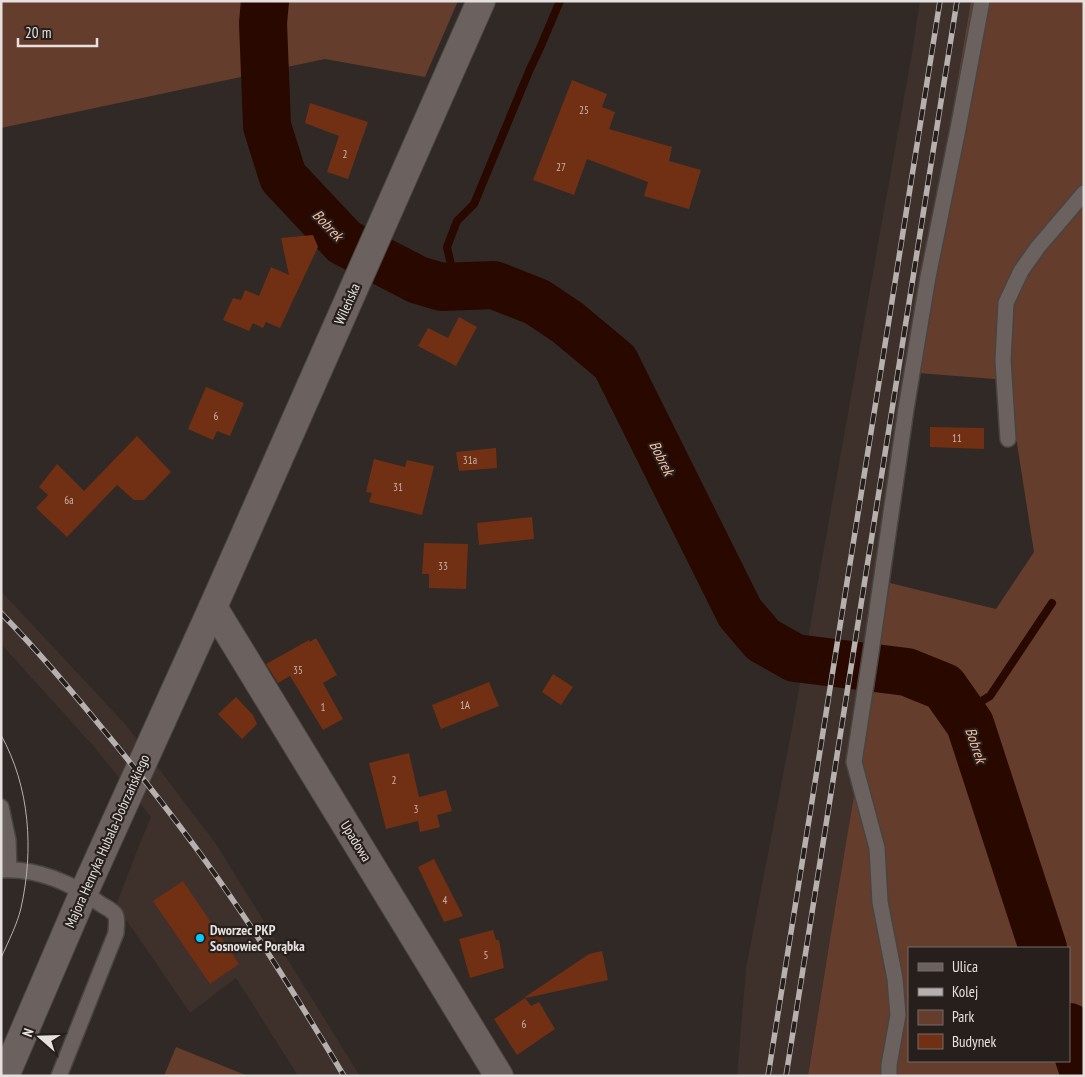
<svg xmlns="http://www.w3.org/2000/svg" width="1085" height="1077" viewBox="0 0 1085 1077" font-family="'PT Sans Narrow',sans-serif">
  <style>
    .built { fill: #3e302b }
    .green { fill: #653d2c; fill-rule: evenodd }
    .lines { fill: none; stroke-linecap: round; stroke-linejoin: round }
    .stream { stroke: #290800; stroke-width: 8 }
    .river { stroke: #290800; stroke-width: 48 }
    .building { fill: #713013 }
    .service-casing { stroke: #494441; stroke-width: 18 }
    .minor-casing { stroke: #494441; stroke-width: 30 }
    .tertiary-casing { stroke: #494441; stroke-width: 30 }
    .service { stroke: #6b625f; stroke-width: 15 }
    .minor { stroke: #6b625f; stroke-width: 28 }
    .tertiary { stroke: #6b625f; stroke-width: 28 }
    .tram { stroke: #b6b0ae; stroke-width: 1 }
    .rail-casing { stroke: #b6b0ae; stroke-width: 5.5 }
    .rail { stroke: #261f1c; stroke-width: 4; stroke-dasharray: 11; stroke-linecap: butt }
    .poi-dot { fill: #0bcafa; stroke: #261f1c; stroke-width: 2 }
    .labels { text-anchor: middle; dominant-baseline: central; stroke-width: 4.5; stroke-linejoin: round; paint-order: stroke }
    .number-label { font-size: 11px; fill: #c9b5ac }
    .street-label { font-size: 14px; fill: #e6e1df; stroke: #261f1c }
    .poi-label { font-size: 14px; font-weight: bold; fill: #e6e1df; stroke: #261f1c; text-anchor: start }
    .water-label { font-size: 15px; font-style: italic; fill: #fcbfa6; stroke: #261f1c }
  </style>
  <rect width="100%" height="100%" fill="#302926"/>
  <!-- built -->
  <path class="built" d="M 920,1 L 971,1 L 956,89 L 890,583 L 836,902 L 808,1076 L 737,1076 L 746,968 L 792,728 L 910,64 Z
    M 1,591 L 126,725 L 216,844 L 360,1076 L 298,1076 L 236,978 L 190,1013 L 116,905 L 140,843 L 151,817 L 95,748 L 1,644 Z"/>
  <!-- green -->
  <path class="green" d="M 1,1 L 458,1 L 425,77 L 325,59 L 1,128 Z
    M 971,1 L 1084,1 L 1084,1076 L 808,1076 L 836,902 L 890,583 L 996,609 L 1034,552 L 1007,380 L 918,373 L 956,89 ZM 909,948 L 1069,948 L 1069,1061 L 909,1061 Z
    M 176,1047 L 248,1076 L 164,1076 Z"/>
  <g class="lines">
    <!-- stream -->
    <path class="stream" d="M 456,287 L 447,247 L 457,221 L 474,204 L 530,69 L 540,48 L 560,1
      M 962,713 L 990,696 L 1052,603"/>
    <!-- river -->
    <path class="river" d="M 265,1 L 263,23 L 267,126 L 283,177 L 344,242 L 418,280 L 442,287 L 494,285 L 537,302 L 567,322 L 615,362 L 740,613 L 763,640 L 795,658 L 907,672 L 944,687 L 970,724 L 1043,948
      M 1069,1027 L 1084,1073"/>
  </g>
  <!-- building -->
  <path class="building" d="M 572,80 L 607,94 L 602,107 L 615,112 L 609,129 L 672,147 L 669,161 L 701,170 L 689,209 L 644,196 L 648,182 L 587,159 L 574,195 L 533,180 Z
    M 310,103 L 368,122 L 348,179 L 327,172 L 339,136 L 305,123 Z
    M 313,235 L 318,247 L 280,328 L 266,322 L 263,328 L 253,323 L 249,331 L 223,320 L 233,298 L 241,300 L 245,290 L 259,296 L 271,267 L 289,275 L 281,238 Z
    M 459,317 L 477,327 L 456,366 L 418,346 L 428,328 L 448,338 Z
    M 206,387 L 244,403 L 230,436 L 217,431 L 213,440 L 188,429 Z
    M 930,427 L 984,428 L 984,449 L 930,447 Z
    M 137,436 L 171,472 L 144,500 L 134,500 L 117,485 L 67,537 L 36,508 L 48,495 L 39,487 L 57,464 L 84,491 Z
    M 496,448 L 497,468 L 459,471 L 456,452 Z
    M 374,459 L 405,467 L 407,460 L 434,466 L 422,515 L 369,502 L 372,493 L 366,492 Z
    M 532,517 L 534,539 L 479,545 L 477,523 Z
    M 424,543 L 468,544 L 466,589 L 429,588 L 429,574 L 422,574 Z
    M 316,638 L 337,675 L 323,683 L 343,719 L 323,730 L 290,676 L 278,683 L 266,664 L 309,640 L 310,642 Z
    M 553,674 L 573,687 L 561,705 L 542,692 Z
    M 489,682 L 499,706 L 441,729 L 432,705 Z
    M 236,697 L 253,715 L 257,724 L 242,739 L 218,714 Z
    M 409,753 L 419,797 L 446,790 L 452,811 L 437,815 L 440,827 L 420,832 L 418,821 L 386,829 L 369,763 Z
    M 434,859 L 463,916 L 444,922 L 418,867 Z
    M 183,881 L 239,964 L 210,984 L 153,901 Z
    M 493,930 L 496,940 L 499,940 L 504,968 L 470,978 L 459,939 Z
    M 602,951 L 608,980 L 526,998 L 525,997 L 589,954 Z
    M 525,998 L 531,1006 L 539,1002 L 555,1029 L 517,1055 L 494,1019 Z"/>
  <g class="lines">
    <defs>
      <path id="service" d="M 1008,439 L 1003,360 L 1006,303 L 1021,271 L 1038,247 L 1084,193
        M 1,807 L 8,840 L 9,870
        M 1,870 C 38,868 73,884 102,905 C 106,907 112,911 115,914 C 118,919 116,927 116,933 L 59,1076
        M 889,1076 L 889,1065 L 898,1015 L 895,979 L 880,902 L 877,848 L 854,762 L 872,645 L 906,409 L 928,277 L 958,129 L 982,1"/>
      <path id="minor" d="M 213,607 L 499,1076"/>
      <path id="tertiary" d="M 5,1076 L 84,892 L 213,607 L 481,1"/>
    </defs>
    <!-- service casing -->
    <use href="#service" class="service-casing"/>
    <!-- minor casing -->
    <use href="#minor" class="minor-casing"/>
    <!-- tertiary casing -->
    <use href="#tertiary" class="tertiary-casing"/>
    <!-- service -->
    <use href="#service" class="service"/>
    <!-- minor -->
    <use href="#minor" class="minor"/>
    <!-- tertiary -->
    <use href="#tertiary" class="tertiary"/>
    <!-- tram -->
    <path class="tram" d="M 1,735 C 30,787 34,850 21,908 C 17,925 8,942 1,958"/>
    <defs>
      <path id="rail" d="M 1,613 C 42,655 79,700 116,745 C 155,793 193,842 228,893 C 269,952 307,1014 344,1076
        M 768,1076 L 940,1
        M 786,1076 L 957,1"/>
    </defs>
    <!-- rail casing -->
    <use href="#rail" class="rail-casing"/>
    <!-- rail -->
    <use href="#rail" class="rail"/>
  </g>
  <!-- markers -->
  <circle class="poi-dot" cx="200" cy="938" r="5"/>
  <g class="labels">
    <!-- number labels -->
    <g class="number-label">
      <text x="584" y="110">25</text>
      <text x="345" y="154">2</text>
      <text x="561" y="167">27</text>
      <text x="216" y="416">6</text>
      <text x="957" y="438">11</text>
      <text x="470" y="460">31a</text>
      <text x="398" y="487">31</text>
      <text x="69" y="500">6a</text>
      <text x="443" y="566">33</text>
      <text x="298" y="670">35</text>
      <text x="465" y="705">1A</text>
      <text x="323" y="707">1</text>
      <text x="394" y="780">2</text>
      <text x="416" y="809">3</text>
      <text x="445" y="900">4</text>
      <text x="486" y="955">5</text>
      <text x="524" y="1024">6</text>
    </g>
    <!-- street labels -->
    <g class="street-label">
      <text transform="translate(347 304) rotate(-66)">Wileńska</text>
      <text transform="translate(107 841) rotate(-66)">Majora Henryka Hubala-Dobrzańskiego</text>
      <text transform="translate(356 841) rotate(58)">Upadowa</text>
    </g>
    <!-- poi labels -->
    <g class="poi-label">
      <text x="210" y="930">Dworzec PKP<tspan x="210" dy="16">Sosnowiec Porąbka</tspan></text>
    </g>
    <!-- water labels -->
    <g class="water-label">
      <text transform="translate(328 225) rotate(46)">Bobrek</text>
      <text transform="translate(662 458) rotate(64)">Bobrek</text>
      <text transform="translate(976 745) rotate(71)">Bobrek</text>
    </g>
  </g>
  <!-- border -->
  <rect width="1085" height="1077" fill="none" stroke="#e6e1df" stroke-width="5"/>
  <!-- legend -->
  <rect x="908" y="947" width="162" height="115" fill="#261f1c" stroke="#736d6a"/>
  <rect x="918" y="963" width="25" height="8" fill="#6b625f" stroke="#736d6a"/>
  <text x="952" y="972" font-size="15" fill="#e6e1df">Ulica</text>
  <rect x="918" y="988" width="25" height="8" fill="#b6b0ae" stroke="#736d6a"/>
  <text x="952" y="997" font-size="15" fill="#e6e1df">Kolej</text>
  <rect x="918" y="1010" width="25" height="15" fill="#653d2c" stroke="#736d6a"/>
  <text x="952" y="1022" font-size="15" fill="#e6e1df">Park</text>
  <rect x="918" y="1034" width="25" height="15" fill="#713013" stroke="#736d6a"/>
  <text x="952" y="1047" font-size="15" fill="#e6e1df">Budynek</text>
  <!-- north arrow -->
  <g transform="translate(40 1037) rotate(290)" stroke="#261f1c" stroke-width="4" paint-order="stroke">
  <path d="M0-4L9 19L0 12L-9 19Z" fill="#e6e1df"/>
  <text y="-8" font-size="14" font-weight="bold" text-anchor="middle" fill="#e6e1df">N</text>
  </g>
  <!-- scale -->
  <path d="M18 38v8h79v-8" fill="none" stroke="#e6e1df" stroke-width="2.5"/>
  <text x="25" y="38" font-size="15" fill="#e6e1df" stroke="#261f1c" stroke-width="4" paint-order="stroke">20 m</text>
</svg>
